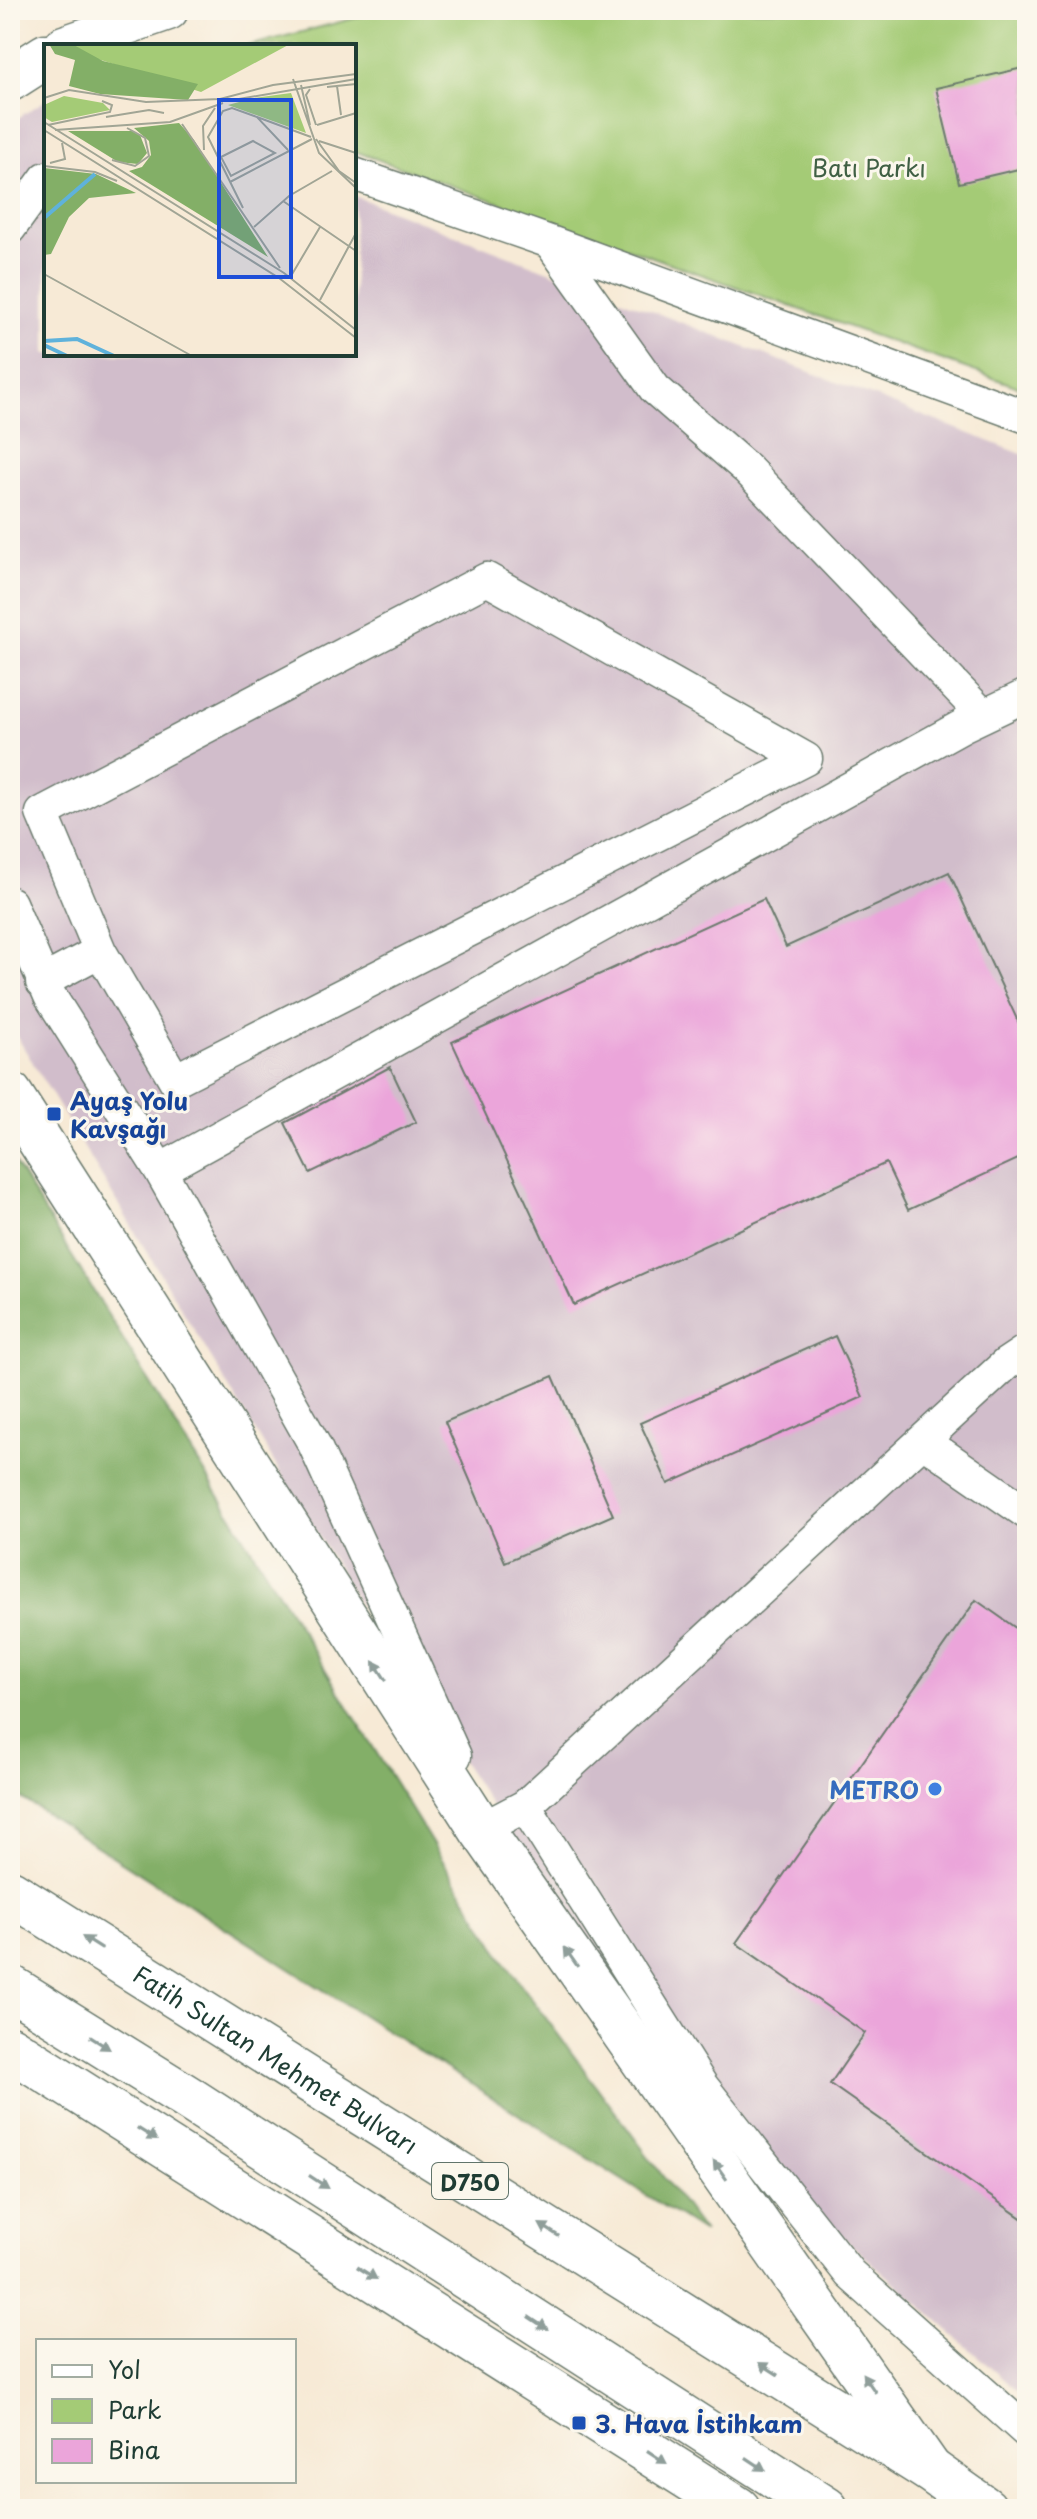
<svg xmlns="http://www.w3.org/2000/svg" width="1037" height="2519" viewBox="0 0 1037 2519" font-family="'Playpen Sans',sans-serif">
  <style>
    .industrial { fill: #d1bdcb }
    .green { fill: #a4cb76; stroke: #628455; stroke-width: 2 }
    .forest { fill: #83af67; stroke: #51764e; stroke-width: 2 }
    .building { fill: #eba5da }
    .lines { fill: none; stroke-linecap: round; stroke-linejoin: round }
    .minor-casing { stroke: #6b7a6d; stroke-width: 35 }
    .major-casing { stroke: #6b7a6d; stroke-width: 43 }
    .highway-casing { stroke: #6b7a6d; stroke-width: 47 }
    .minor { stroke: #fff; stroke-width: 32 }
    .major { stroke: #fff; stroke-width: 40 }
    .highway { stroke: #fff; stroke-width: 44 }
    .oneway { fill: #8f9e9a }
    .transit-dot { fill: #1a4fb4; stroke: #fbf7ec; stroke-width: 3 }
    .shop-dot { fill: #3f7fe0; stroke: #fbf7ec; stroke-width: 3 }
    .labels { text-anchor: middle; dominant-baseline: central; stroke-width: 6; stroke-linejoin: round; paint-order: stroke }
    .shield { fill: #fbf7ec; stroke: #61756b; stroke-width: 2 }
    .shield-label { font-size: 22px; font-weight: bold; fill: #1f3d34 }
    .park-label { font-size: 24px; fill: #406044; stroke: #fbf7ec }
    .transit-label { font-size: 24px; font-weight: bold; fill: #164399; stroke: #fbf7ec; text-anchor: start }
    .shop-label { font-size: 24px; font-weight: bold; fill: #366cbe; stroke: #fbf7ec; text-anchor: end }
    .street-label { font-size: 24px; fill: #1f3d34; stroke: #fbf7ec }
    .inset-river { fill: none; stroke: #5fb2db; stroke-width: 4 }
    .inset-road { fill: none; stroke: #a1a595; stroke-width: 2 }
    .view { fill: #1d4ed8; fill-opacity: 0.15; stroke: #1d4ed8; stroke-width: 4 }
    .inset-edge { fill: none; stroke: #1f3d34; stroke-width: 4 }
  </style>
  <rect width="100%" height="100%" fill="#fbf7ec"/>
  <filter id="ink" filterUnits="userSpaceOnUse"><feTurbulence type="fractalNoise" baseFrequency=".0125" numOctaves="2"/><feDisplacementMap in="SourceGraphic" scale="16" xChannelSelector="R" yChannelSelector="G"/><feConvolveMatrix kernelMatrix="1 2 1 2 8 2 1 2 1" color-interpolation-filters="sRGB"/></filter>
  <filter id="wash" filterUnits="userSpaceOnUse"><feTurbulence type="fractalNoise" baseFrequency=".006" numOctaves="4" result="noise"/><feDisplacementMap in="SourceGraphic" scale="32" xChannelSelector="R" yChannelSelector="G"/><feGaussianBlur stdDeviation="1.8" result="paint"/><feColorMatrix in="noise" values="0 0 0 0 0 0 0 0 0 0 0 0 0 0 0 0 0 1.4 0 .05"/><feComposite in="paint" operator="in"/></filter>
  <g filter="url(#wash)">
    <rect width="100%" height="100%" fill="#f7ead6"/>
    <!-- industrial -->
    <path class="industrial" d="M 46,100 L 46,354 L 354,354 L 354,196 L 1027,456 L 1027,2400 L 867,2258 L 702,2117 L 534,1871 L 370,1621 L 10,1025 L 10,123 Z"/>
    <!-- green -->
    <path class="green" d="M 386,10 L 1027,10 L 1027,390 L 354,151 L 354,46 L 248,46 Z"/>
    <!-- forest -->
    <path class="forest" d="M 10,1155 L 506,1964 L 704,2232 L 10,1791 Z"/>
    <g id="blocks">
      <!-- building -->
      <path class="building" d="M 1027,67 L 1027,167 L 959,183 L 936,88 Z
        M 949,872 L 1027,1041 L 1027,1155 L 908,1210 L 886,1163 L 574,1305 L 452,1042 L 764,899 L 786,947 Z
        M 390,1067 L 416,1122 L 310,1173 L 285,1123 Z
        M 835,1336 L 863,1397 L 668,1484 L 640,1423 Z
        M 553,1376 L 613,1515 L 505,1562 L 445,1422 Z
        M 976,1600 L 1027,1636 L 1027,2222 L 830,2084 L 865,2033 L 736,1943 Z"/>
    </g>
  </g>
  <g filter="url(#ink)">
    <use href="#blocks" fill-opacity="0" stroke="#6b7a6d" stroke-width="2"/>
    <g class="lines">
      <defs>
        <path id="minor" d="M 354,174 L 550,242 L 655,389 L 747,469 L 983,715
          M 10,228 L 46,178
          M 550,242 L 1027,417
          M 487,579 L 806,759 L 175,1080 L 100,951 L 42,813 Z
          M 10,903 L 50,996 L 160,1170 L 314,1444 L 455,1756
          M 42,982 L 100,951
          M 160,1170 L 964,725 L 1027,695
          M 923,1441 L 1027,1513
          M 525,1806 L 702,2086 L 850,2274 L 1027,2432
          M 481,1829 L 525,1806 L 1006,1364 L 1027,1350"/>
        <path id="major" d="M 64,46 L 168,10"/>
        <g id="highway">
          <path d="M 10,79 L 46,56"/>
          <path d="M 10,1094 L 481,1829 L 930,2470"/>
          <path id="s1" d="M 10,1892 L 930,2470 L 985,2509"/>
          <path d="M 10,1987 L 188,2098 L 826,2509"/>
          <path d="M 10,2048 L 738,2509"/>
        </g>
      </defs>
      <!-- minor casing -->
      <use href="#minor" class="minor-casing"/>
      <!-- major casing -->
      <use href="#major" class="major-casing"/>
      <!-- highway casing -->
      <use href="#highway" class="highway-casing"/>
      <!-- minor -->
      <use href="#minor" class="minor"/>
      <!-- major -->
      <use href="#major" class="major"/>
      <!-- highway -->
      <use href="#highway" class="highway"/>
    </g>
    <!-- one-way arrows -->
    <defs><path id="oneway-solid" d="M-6-.8H1V-3.2L6.5 0L1 3.2V.8H-6Z" transform="scale(2)"/></defs>
    <g class="oneway">
      <use href="#oneway-solid" transform="translate(380 1671) rotate(-123)"/>
      <use href="#oneway-solid" transform="translate(92 1943) rotate(-148)"/>
      <use href="#oneway-solid" transform="translate(571 1957) rotate(-125)"/>
      <use href="#oneway-solid" transform="translate(100 2043) rotate(32)"/>
      <use href="#oneway-solid" transform="translate(147 2134) rotate(32)"/>
      <use href="#oneway-solid" transform="translate(720 2170) rotate(-125)"/>
      <use href="#oneway-solid" transform="translate(319 2182) rotate(33)"/>
      <use href="#oneway-solid" transform="translate(549 2230) rotate(-148)"/>
      <use href="#oneway-solid" transform="translate(367 2273) rotate(32)"/>
      <use href="#oneway-solid" transform="translate(538 2323) rotate(33)"/>
      <use href="#oneway-solid" transform="translate(769 2369) rotate(-148)"/>
      <use href="#oneway-solid" transform="translate(869 2383) rotate(-125)"/>
      <use href="#oneway-solid" transform="translate(657 2457) rotate(33)"/>
      <use href="#oneway-solid" transform="translate(756 2464) rotate(33)"/>
    </g>
  </g>
  <!-- markers -->
  <g class="transit-dot">
    <rect x="46" y="1106" width="16" height="16" rx="4"/>
    <rect x="571" y="2415" width="16" height="16" rx="4"/>
  </g>
  <circle class="shop-dot" cx="935" cy="1789" r="8"/>
  <g class="labels">
    <!-- shield labels -->
    <rect class="shield" x="432" y="2163" width="76" height="36" rx="6"/>
    <g class="shield-label">
      <text x="470" y="2181">D750</text>
    </g>
    <!-- park labels -->
    <g class="park-label">
      <text x="869" y="167">Batı Parkı</text>
    </g>
    <!-- transit labels -->
    <g class="transit-label">
      <text x="70" y="1100">Ayaş Yolu<tspan x="70" dy="28">Kavşağı</tspan></text>
      <text x="595" y="2423">3. Hava İstihkam</text>
    </g>
    <!-- shop labels -->
    <g class="shop-label">
      <text x="919" y="1789">METRO</text>
    </g>
    <!-- street labels -->
    <g class="street-label">
      <text stroke="none"><textPath href="#s1" startOffset="314">Fatih Sultan Mehmet Bulvarı</textPath></text>
    </g>
  </g>
  <!-- overview -->
  <g transform="translate(44 44)">
    <rect width="312" height="312" fill="#f7ead6"/>
    <path d="M 7,0 L 246,0 L 157,48 ZM 247,49 L 262,89 L 184,61 L 210,54 ZM 20,52 L 59,59 L 66,66 L 8,78 L 0,73 L 0,61 Z" fill="#a4cb76"/>
    <path d="M 5,0 L 28,0 L 59,17 L 154,40 L 144,56 L 56,50 L 25,42 L 31,16 L 11,10 ZM 135,79 L 150,96 L 224,213 L 85,127 L 98,123 L 107,111 L 105,97 L 90,84 ZM 24,87 L 88,87 L 96,91 L 103,109 L 94,120 L 74,118 ZM 0,124 L 52,130 L 92,149 L 45,154 L 25,173 L 7,210 L 0,211 Z" fill="#83af67"/>
    <path class="inset-river" d="M 0,174 L 51,130M 0,297 L 33,295 L 70,312M 0,301 L 23,312"/>
    <path class="inset-road" d="M 249,35 L 275,109 L 312,144M 257,41 L 266,81M 293,42 L 297,71M 283,43 L 312,40M 266,45 L 262,51 L 272,81M 0,54 L 25,46 L 102,58 L 176,55M 176,55 L 229,41 L 312,30M 189,56 L 312,35M 62,73 L 105,66 L 120,69M 213,73 L 267,93M 0,78 L 240,229 L 312,286M 138,80 L 236,224M 4,81 L 66,68 L 68,61 L 58,57M 273,81 L 312,69M 0,86 L 235,234 L 312,294M 11,86 L 126,78 L 179,59M 272,95 L 295,127 L 312,139M 209,97 L 231,109 L 187,132 L 177,113 ZM 275,97 L 312,109M 160,106 L 159,82 L 171,64M 68,116 L 91,122 L 105,112 L 101,94 L 83,84M 6,119 L 21,115 L 18,99M 0,122 L 51,128 L 73,137M 186,138 L 268,95M 239,157 L 312,207M 199,164 L 164,93 L 179,67 L 188,64 L 213,73 L 244,106M 210,183 L 245,152 L 288,127M 0,230 L 148,312M 247,232 L 276,183M 276,256 L 312,189"/>
    <path class="view" d="M 175,56 L 247,56 L 247,233 L 175,233 Z"/>
    <rect width="312" height="312" class="inset-edge"/>
  </g>
  <!-- margin -->
  <rect width="1037" height="2519" fill="none" stroke="#fbf7ec" stroke-width="40"/>
  <!-- legend -->
  <rect x="36" y="2339" width="260" height="144" fill="#fbf7ec" stroke="#a3ada2" stroke-width="2"/>
  <rect x="52" y="2365" width="40" height="12" fill="#ffffff" stroke="#a3ada2" stroke-width="2"/>
  <text x="108" y="2379" font-size="24" fill="#1f3d34">Yol</text>
  <rect x="52" y="2399" width="40" height="24" fill="#a4cb76" stroke="#a3ada2" stroke-width="2"/>
  <text x="108" y="2419" font-size="24" fill="#1f3d34">Park</text>
  <rect x="52" y="2439" width="40" height="24" fill="#eba5da" stroke="#a3ada2" stroke-width="2"/>
  <text x="108" y="2459" font-size="24" fill="#1f3d34">Bina</text>
</svg>
